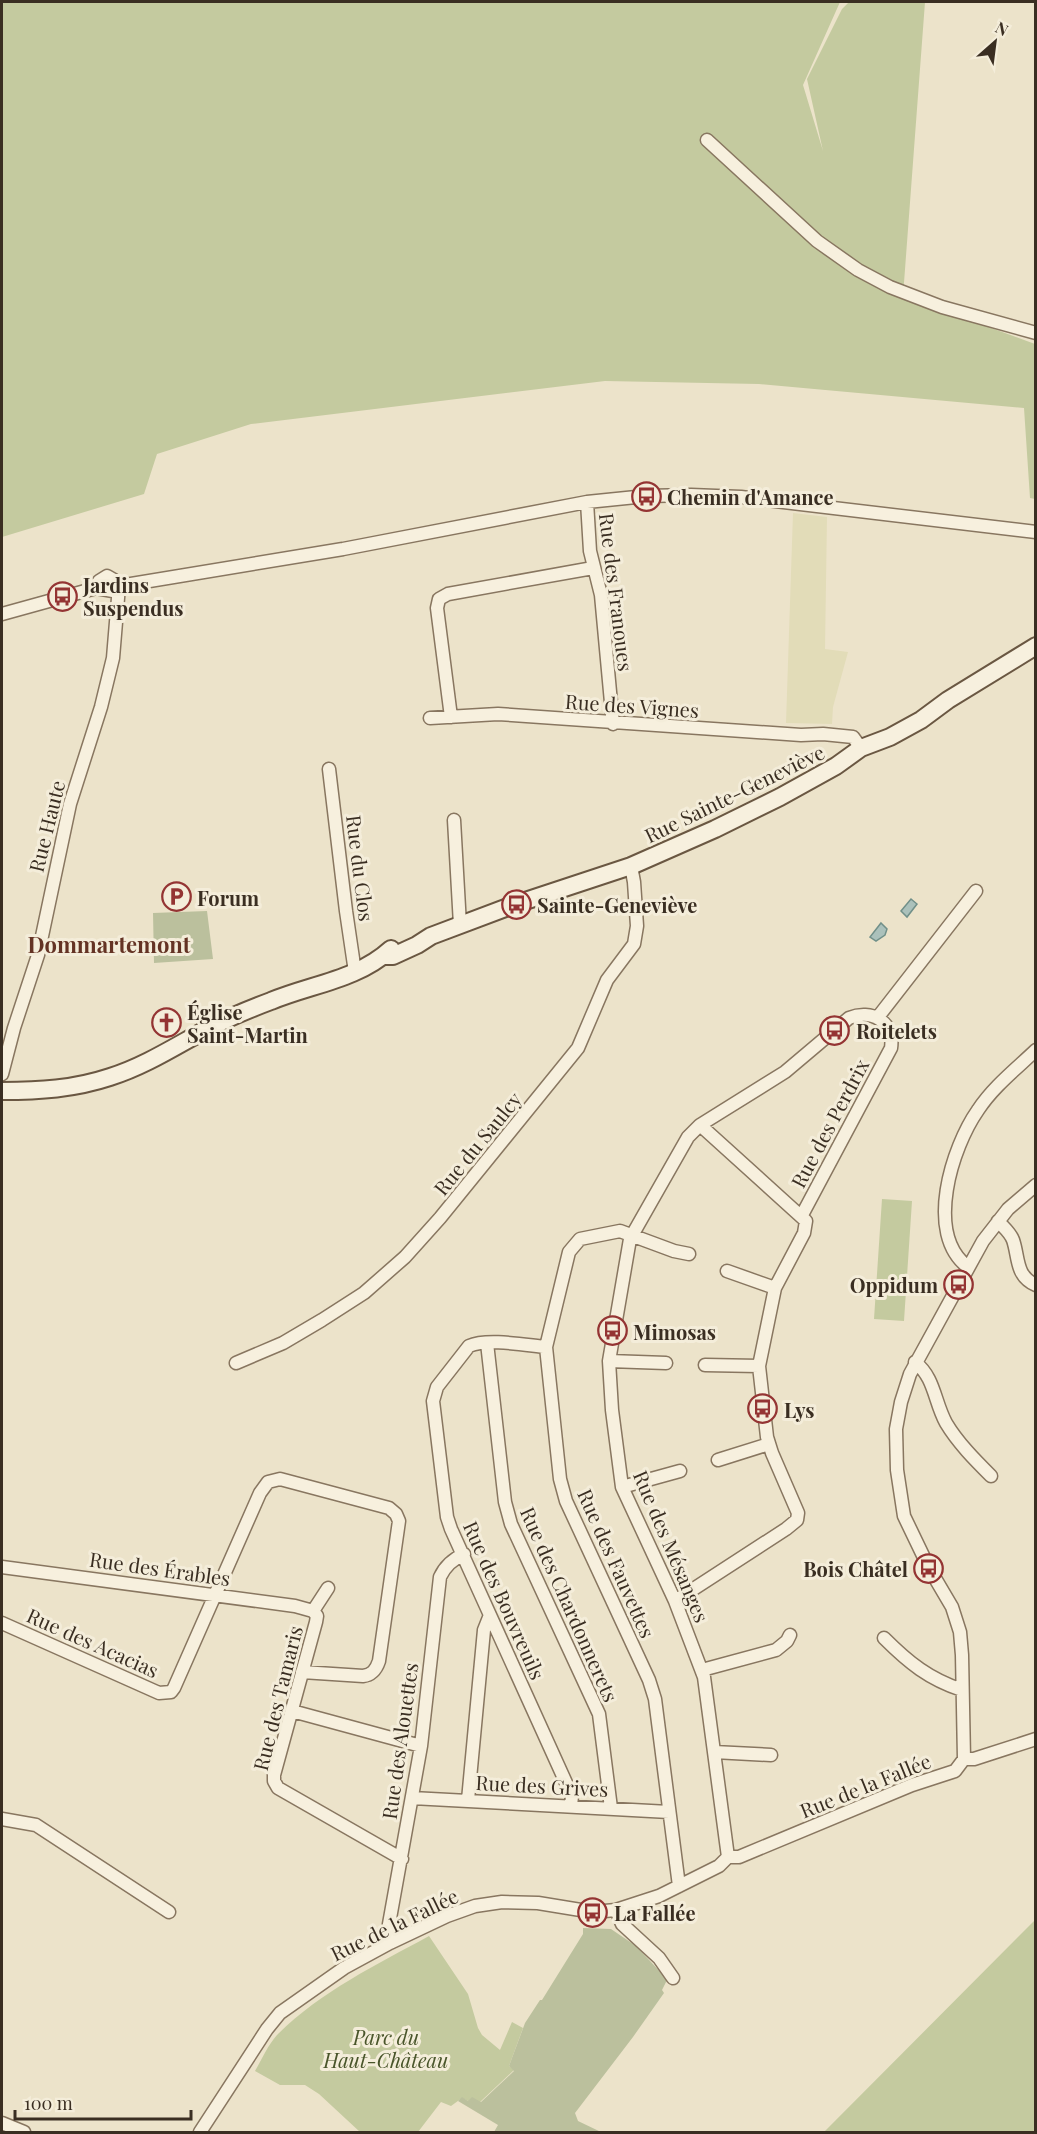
<svg xmlns="http://www.w3.org/2000/svg" width="1037" height="2134" viewBox="0 0 1037 2134" font-family="'Playfair Display',serif">
  <style>
    .farmland { fill: #e2dcb8 }
    .green { fill: #c4ca9f }
    .cemetery { fill: #bbc09d }
    .water { fill: #abc1bb; stroke: #719089; stroke-width: 1.5 }
    .lines { fill: none; stroke-linecap: round; stroke-linejoin: round }
    .street-casing { stroke: #887660; stroke-width: 15 }
    .secondary-casing { stroke: #6a5742; stroke-width: 20 }
    .street { stroke: #f7f0de; stroke-width: 12 }
    .secondary { stroke: #f7f0de; stroke-width: 16 }
    .labels { text-anchor: middle; dominant-baseline: central; stroke-width: 6; stroke-linejoin: round; paint-order: stroke }
    .poi-label { font-size: 20px; font-weight: bold; fill: #3a2e22; stroke: #f4edda; text-anchor: start }
    .street-label { font-size: 20px; fill: #3a2e22; stroke: #f4edda }
    .park-label { font-size: 20px; font-style: italic; fill: #49552a; stroke: #f4edda }
    .quarter-label { font-size: 22px; font-weight: bold; fill: #643324; stroke: #f4edda }
  </style>
  <rect width="100%" height="100%" fill="#ece3ca"/>
  <!-- farmland -->
  <path class="farmland" d="M 793,513 L 827,517 L 825,649 L 848,652 L 833,707 L 832,724 L 786,723 Z"/>
  <!-- green -->
  <path class="green" d="M 2,2 L 840,2 L 803,85 L 823,151 L 807,79 L 842,9 L 849,2 L 925,2 L 903,296 L 1035,344 L 1035,499 L 1030,498 L 1024,408 L 759,384 L 605,381 L 251,424 L 157,454 L 144,494 L 2,537 Z
    M 882,1199 L 912,1201 L 904,1321 L 874,1319 Z
    M 1035,1920 L 1035,2132 L 824,2132 Z
    M 429,1936 L 468,1994 L 478,2028 L 482,2035 L 500,2050 L 512,2022 L 523,2028 L 509,2066 L 514,2070 L 480,2102 L 468,2101 L 462,2098 L 451,2106 L 441,2102 L 418,2132 L 360,2132 L 319,2094 L 305,2085 L 280,2085 L 255,2071 C 262,2059 268,2045 277,2035 C 320,1992 376,1965 429,1936 Z"/>
  <!-- cemetery -->
  <path class="cemetery" d="M 207,911 L 213,959 L 154,963 L 153,913 Z
    M 583,1928 L 611,1929 L 636,1946 L 665,1977 L 667,1980 L 662,1990 L 664,1993 L 633,2037 L 575,2113 L 578,2121 L 601,2132 L 494,2132 L 498,2125 L 458,2101 L 462,2097 L 468,2101 L 472,2097 L 481,2102 L 514,2071 L 509,2066 L 525,2023 L 540,2000 L 542,2000 L 583,1934 Z"/>
  <!-- water -->
  <path class="water" d="M 911,899 L 917,904 L 907,917 L 901,911 Z
    M 881,923 L 887,929 L 885,935 L 876,941 L 870,937 Z"/>
  <g class="lines">
    <defs>
      <path id="street" d="M 707,140 L 817,241 L 858,270 L 890,287 L 942,307 L 1036,333
        M 587,502 L 590,551 L 601,595 L 613,724
        M 96,588 L 99,581 L 107,576 L 114,580 L 119,586
        M 2,614 L 96,588 L 113,591 L 119,586 L 343,549 L 587,502 L 646,496 L 691,495 L 741,497 L 1036,532
        M 451,717 L 437,608 L 439,599 L 448,594 L 593,568
        M 430,718 L 498,714 L 801,735 L 823,734 L 853,737 L 861,748
        M 329,769 L 346,911 L 355,972
        M 454,820 L 460,925
        M 878,1017 L 976,891
        M 2,1074 L 14,1028 L 38,955 L 70,804 L 101,707 L 113,658 L 119,586
        M 998,1221 C 1003,1227 1010,1232 1013,1240 C 1019,1257 1015,1276 1036,1285
        M 968,1267 C 924,1234 952,1147 978,1110 C 993,1087 1016,1069 1036,1050
        M 727,1271 L 775,1288
        M 487,1343 L 505,1502 L 511,1524 L 599,1714 L 611,1808
        M 546,1347 C 525,1345 487,1338 469,1346 L 437,1387 L 433,1401 L 447,1517 L 451,1529 L 572,1796 L 571,1806
        M 609,1361 L 666,1363
        M 915,1362 C 935,1378 934,1401 946,1423 C 958,1443 975,1460 991,1476
        M 236,1363 L 283,1343 L 322,1320 L 364,1293 L 405,1257 L 440,1218 L 578,1048 L 607,980 L 634,944 L 637,926 L 634,882 L 631,866
        M 705,1365 L 759,1366
        M 718,1460 L 769,1444
        M 622,1487 L 680,1471
        M 2,1567 L 295,1606 L 313,1611
        M 675,1601 L 786,1529 L 797,1520 L 798,1513 L 772,1453 L 767,1437 L 759,1366 L 775,1288 L 804,1233 L 806,1221 L 700,1125
        M 313,1611 L 317,1616 L 316,1622 L 274,1775 L 274,1781 L 278,1788 L 402,1859
        M 313,1611 L 328,1588
        M 2,1623 L 159,1693 L 171,1692 L 174,1688 L 260,1493 L 268,1482 L 280,1479 L 389,1508 L 396,1514 L 399,1521 L 379,1661 C 376,1670 372,1675 363,1676 L 302,1672
        M 884,1638 C 909,1663 929,1679 962,1690
        M 702,1670 L 776,1650 L 787,1641 L 790,1635
        M 292,1711 L 421,1746
        M 714,1752 L 771,1755
        M 964,1759 L 962,1655 L 960,1632 L 952,1607 L 929,1568 L 904,1516 L 897,1470 L 896,1429 L 901,1402 L 910,1374 L 983,1241 L 1008,1209 L 1036,1185
        M 964,1759 L 974,1759 L 1036,1739
        M 412,1798 L 669,1812
        M 468,1800 L 484,1630 L 490,1615
        M 2,1819 L 36,1825 L 169,1912
        M 728,1857 L 704,1677 L 675,1601 L 622,1487 L 612,1410 L 609,1361 L 630,1239 L 688,1137 L 700,1125 L 785,1072 L 849,1018 C 871,1009 895,1021 891,1048 L 802,1215
        M 679,1886 L 655,1699 L 649,1680 L 566,1501 L 560,1479 L 546,1347 L 569,1252 L 580,1239 L 620,1231 L 674,1251 L 689,1254
        M 616,1910 L 622,1924 L 659,1958 L 673,1978
        M 390,1943 L 389,1924 L 421,1746 L 440,1577 C 445,1566 453,1559 464,1554
        M 2,2123 L 24,2132
        M 200,2132 L 267,2029 L 280,2013 L 344,1968 L 390,1943 L 447,1916 L 475,1906 L 502,1902 L 538,1903 L 593,1912 L 616,1910 L 659,1896 L 719,1866 L 728,1857 L 739,1857 L 912,1785 L 955,1771 L 964,1759"/>
      <path id="secondary" d="M 384,956 L 393,956 L 417,945 L 431,936 L 516,904 L 631,866 L 715,829 L 780,797 L 836,766 L 861,748 L 890,737 L 921,720 L 948,700 L 1036,646
        M 2,1091 C 39,1091 74,1089 110,1077 C 142,1067 171,1049 200,1033 C 222,1020 247,1010 271,1001 C 312,984 357,980 391,949"/>
    </defs>
    <!-- street casing -->
    <use href="#street" class="street-casing"/>
    <!-- secondary casing -->
    <use href="#secondary" class="secondary-casing"/>
    <!-- street -->
    <use href="#street" class="street"/>
    <!-- secondary -->
    <use href="#secondary" class="secondary"/>
  </g>
  <!-- icons -->
  <defs>
    <symbol id="bus-ring" viewBox="-11 -11 22 22"><circle r="9.5" fill="#f4edda" stroke="#943433" stroke-width="1.5"/><path d="M-5-6H5V4H4V6H2V4H-2V6H-4V4H-5ZM-3.5-4V0h7V-4ZM-3.5 1.2v1.5H-2V1.2ZM2 1.2v1.5H3.5V1.2Z" fill="#943433"/></symbol>
    <symbol id="parking-ring" viewBox="-11 -11 22 22"><circle r="9.5" fill="#f4edda" stroke="#943433" stroke-width="1.5"/><path d="M-3.5-5.5H1a3.5 3.5 0 0 1 0 7H-1V5.5H-3.5ZM-1-3.4V-.6H.8a1.4 1.4 0 0 0 0-2.8Z" fill="#943433"/></symbol>
    <symbol id="church-ring" viewBox="-11 -11 22 22"><circle r="9.5" fill="#f4edda" stroke="#943433" stroke-width="1.5"/><path d="M-1.2-6h2.4v3.5h3.3v2.4h-3.3V6h-2.4V-.1h-3.3v-2.4h3.3Z" fill="#943433"/></symbol>
  </defs>
  <g fill-rule="evenodd">
    <use href="#bus-ring" x="630" y="480" width="33" height="33"/>
    <use href="#bus-ring" x="46" y="580" width="33" height="33"/>
    <use href="#parking-ring" x="160" y="880" width="33" height="33"/>
    <use href="#bus-ring" x="500" y="888" width="33" height="33"/>
    <use href="#church-ring" x="150" y="1006" width="33" height="33"/>
    <use href="#bus-ring" x="818" y="1014" width="33" height="33"/>
    <use href="#bus-ring" x="942" y="1268" width="33" height="33"/>
    <use href="#bus-ring" x="596" y="1314" width="33" height="33"/>
    <use href="#bus-ring" x="746" y="1392" width="33" height="33"/>
    <use href="#bus-ring" x="912" y="1552" width="33" height="33"/>
    <use href="#bus-ring" x="576" y="1896" width="33" height="33"/>
  </g>
  <g class="labels">
    <!-- poi labels -->
    <g class="poi-label">
      <text x="667" y="496">Chemin d'Amance</text>
      <text x="83" y="584">Jardins<tspan x="83" dy="23">Suspendus</tspan></text>
      <text x="197" y="897">Forum</text>
      <text x="537" y="904">Sainte-Geneviève</text>
      <text x="187" y="1011">Église<tspan x="187" dy="23">Saint-Martin</tspan></text>
      <text x="856" y="1030">Roitelets</text>
      <text x="938" y="1284" text-anchor="end">Oppidum</text>
      <text x="633" y="1331">Mimosas</text>
      <text x="784" y="1409">Lys</text>
      <text x="908" y="1568" text-anchor="end">Bois Châtel</text>
      <text x="614" y="1912">La Fallée</text>
    </g>
    <!-- street labels -->
    <g class="street-label">
      <text transform="translate(617 592) rotate(83)">Rue des Franoues</text>
      <text transform="translate(632 705) rotate(4)">Rue des Vignes</text>
      <text transform="translate(734 793) rotate(-26)">Rue Sainte-Geneviève</text>
      <text transform="translate(46 826) rotate(-76)">Rue Haute</text>
      <text transform="translate(361 868) rotate(83)">Rue du Clos</text>
      <text transform="translate(829 1123) rotate(-62)">Rue des Perdrix</text>
      <text transform="translate(477 1143) rotate(-51)">Rue du Saulcy</text>
      <text transform="translate(672 1546) rotate(67)">Rue des Mésanges</text>
      <text transform="translate(617 1563) rotate(66)">Rue des Fauvettes</text>
      <text transform="translate(160 1568) rotate(8)">Rue des Érables</text>
      <text transform="translate(505 1600) rotate(66)">Rue des Bouvreuils</text>
      <text transform="translate(570 1604) rotate(66)">Rue des Chardonnerets</text>
      <text transform="translate(93 1642) rotate(24)">Rue des Acacias</text>
      <text transform="translate(277 1698) rotate(-76)">Rue des Tamaris</text>
      <text transform="translate(399 1741) rotate(-82)">Rue des Alouettes</text>
      <text transform="translate(542 1785) rotate(3)">Rue des Grives</text>
      <text transform="translate(865 1785) rotate(-22)">Rue de la Fallée</text>
      <text transform="translate(394 1924) rotate(-26)">Rue de la Fallée</text>
    </g>
    <!-- park labels -->
    <g class="park-label">
      <text x="386" y="2036">Parc du<tspan x="386" dy="23">Haut-Château</tspan></text>
    </g>
    <!-- quarter labels -->
    <g class="quarter-label">
      <text x="109" y="944">Dommartemont</text>
    </g>
  </g>
  <!-- border -->
  <rect width="1037" height="2134" fill="none" stroke="#3a2e22" stroke-width="6"/>
  <!-- north arrow -->
  <g transform="translate(995 42) rotate(28)" stroke="#f4edda" stroke-width="4.5" paint-order="stroke">
  <path d="M0-4.5L10 22L0 15L-10 22Z" fill="#3a2e22"/>
  <text y="-9" font-size="16" font-weight="bold" text-anchor="middle" fill="#3a2e22">N</text>
  </g>
  <!-- scale -->
  <path d="M15 2110v9h176v-9" fill="none" stroke="#3a2e22" stroke-width="3"/>
  <text x="24" y="2110" font-size="18" fill="#3a2e22" stroke="#f4edda" stroke-width="4.5" paint-order="stroke">100 m</text>
</svg>
